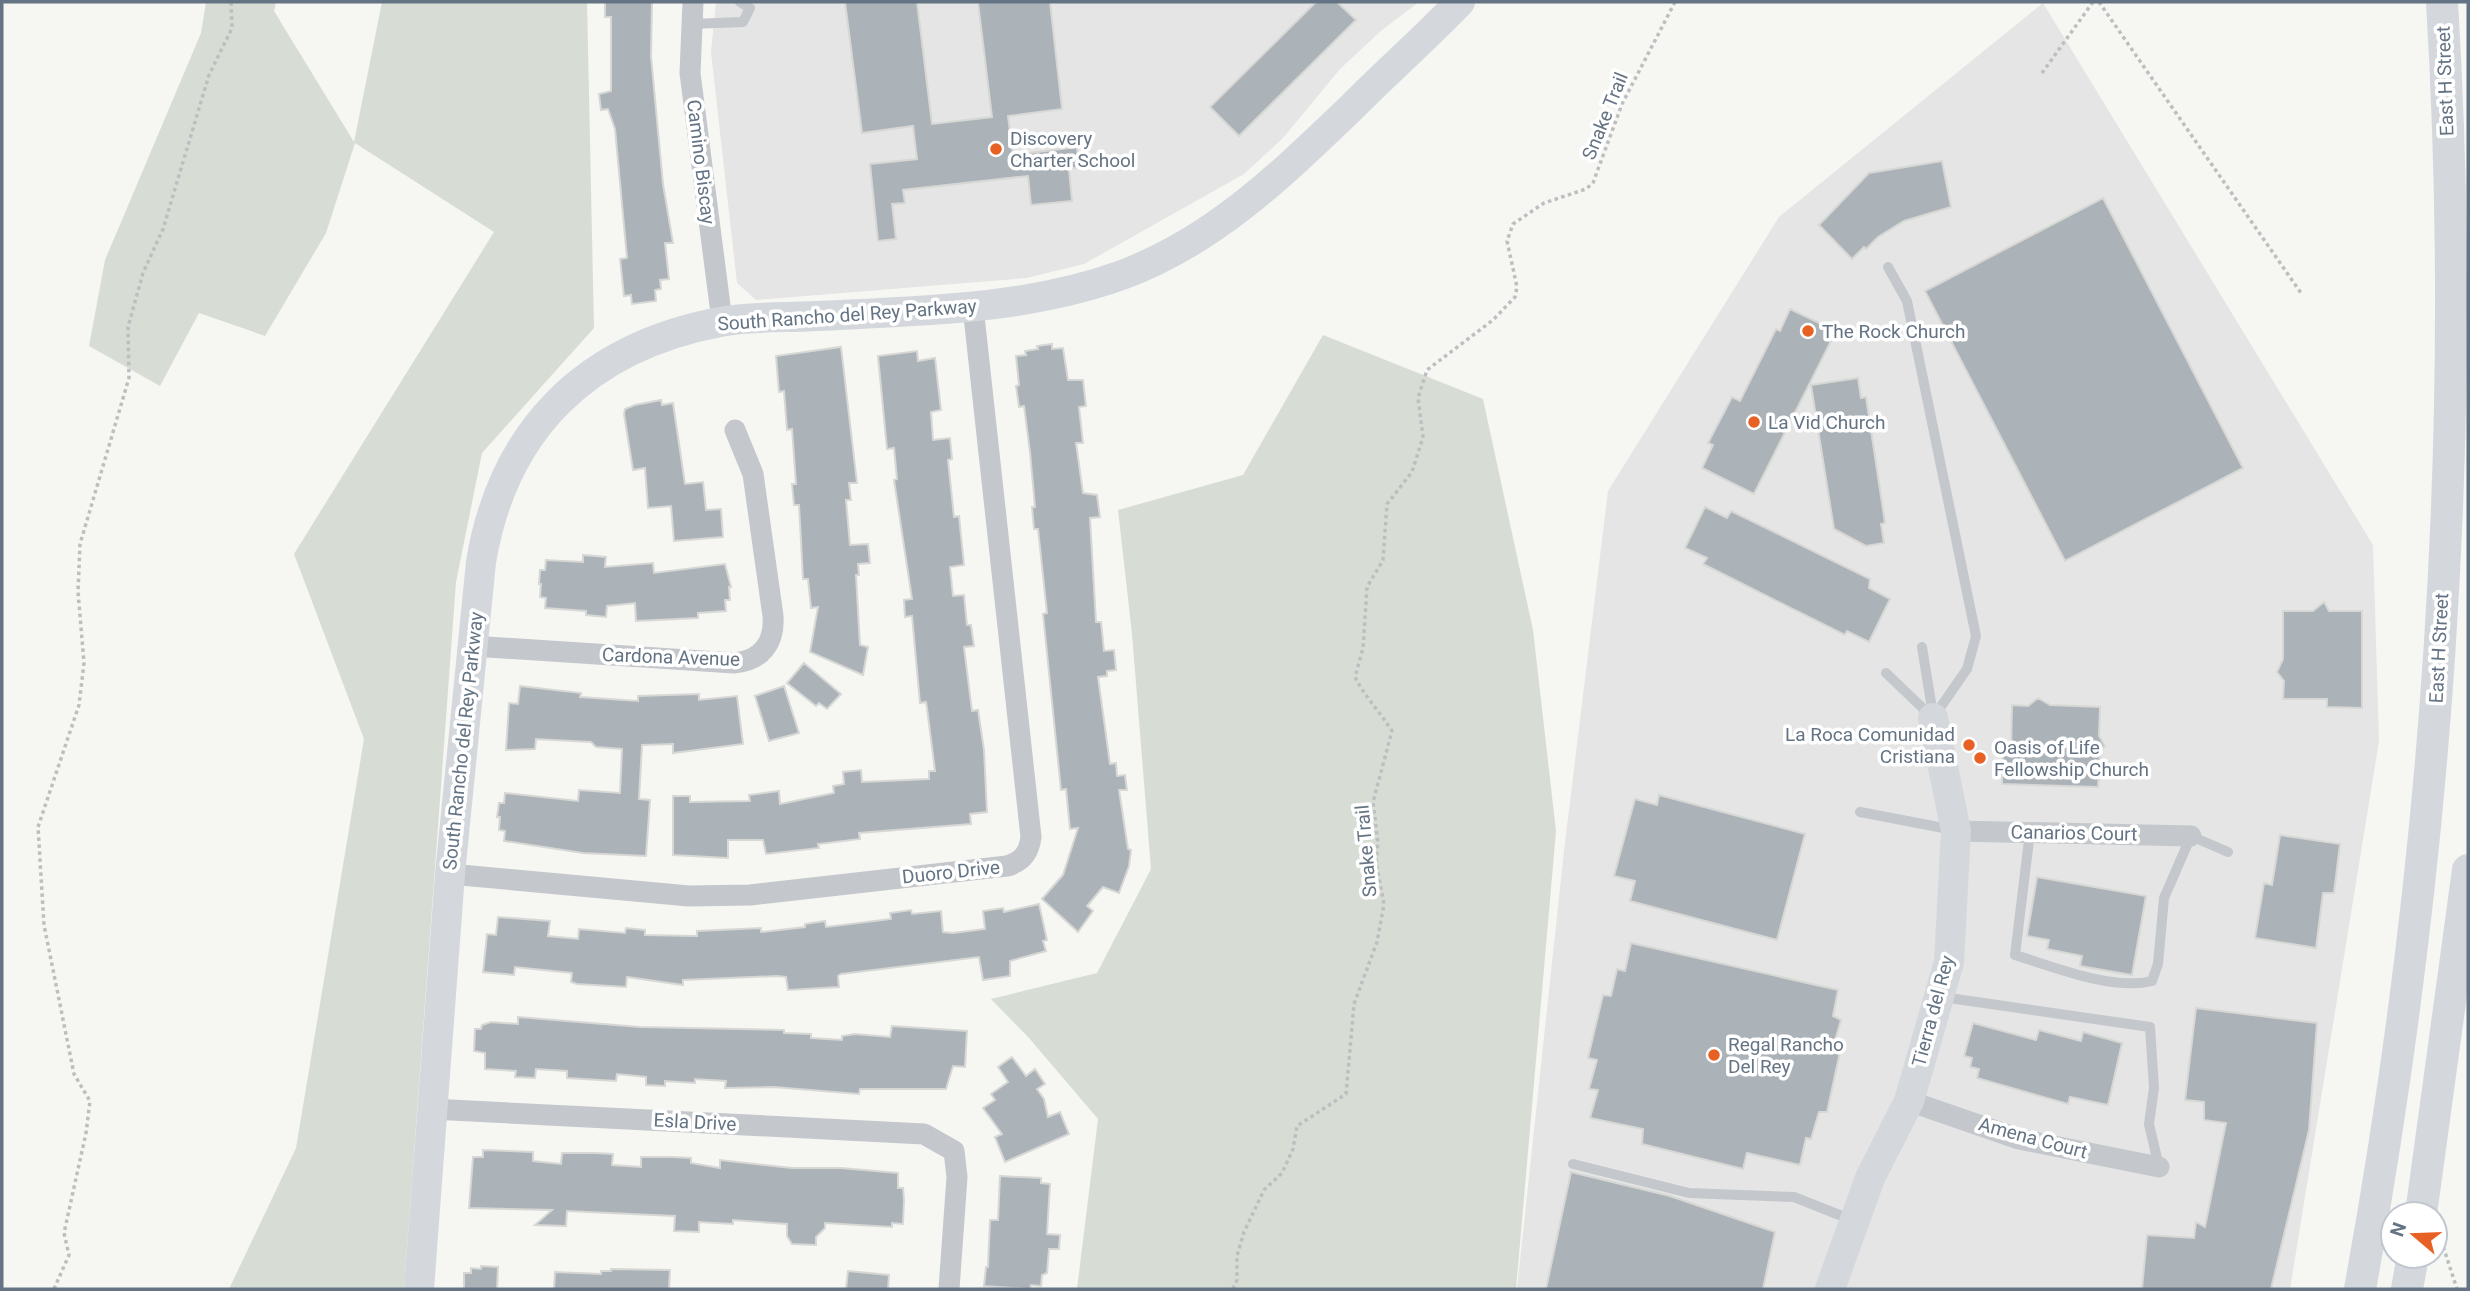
<svg xmlns="http://www.w3.org/2000/svg" width="2470" height="1291" viewBox="0 0 2470 1291" font-family="Roboto,sans-serif">
  <style>
    .built { fill: #e4e5e4 }
    .green { fill: #d7ddd4 }
    .building { fill: #abb2b8; stroke: #d7d8d5; stroke-width: 2 }
    .lines { fill: none; stroke-linecap: round; stroke-linejoin: round }
    .path { stroke: #bcbec0; stroke-width: 3.5; stroke-dasharray: 3.5 3.5; stroke-linecap: butt }
    .lane { stroke: #c4c7cb; stroke-width: 10 }
    .street { stroke: #c4c7cb; stroke-width: 21 }
    .secondary { stroke: #d4d8dc; stroke-width: 30 }
    .primary { stroke: #d4d8dc; stroke-width: 32 }
    .poi-dot { fill: #e66123; stroke: #fff; stroke-width: 2.5 }
    .labels { text-anchor: middle; dominant-baseline: central; stroke-width: 7; stroke-linejoin: round; paint-order: stroke }
    .street-label { font-size: 19px; fill: #657484; stroke: #fff }
    .poi-label { font-size: 19px; fill: #657484; stroke: #fff; text-anchor: start }
  </style>
  <rect width="100%" height="100%" fill="#f6f6f3"/>
  <!-- built -->
  <path class="built" d="M 716,2 L 1419,2 L 1382,30 L 1340,69 L 1283,138 L 1244,174 L 1084,264 L 1026,278 L 756,300 L 737,283 L 711,52 Z
    M 2043,3 L 2373,545 L 2379,741 L 2290,1289 L 1517,1289 L 1564,851 L 1608,491 L 1779,217 Z"/>
  <!-- green -->
  <path class="green" d="M 206,2 L 276,2 L 274,11 L 354,142 L 382,2 L 587,2 L 594,328 L 482,453 L 456,582 L 404,1289 L 229,1289 L 296,1148 L 364,739 L 294,554 L 494,232 L 355,143 L 326,233 L 265,336 L 199,313 L 160,386 L 89,346 L 105,260 L 201,33 Z
    M 1323,335 L 1483,399 L 1533,630 L 1556,831 L 1516,1289 L 1077,1289 L 1098,1119 L 1029,1038 L 991,999 L 1097,973 L 1151,869 L 1132,634 L 1118,510 L 1243,475 Z"/>
  <!-- building -->
  <path class="building" d="M 605,2 L 652,2 L 651,56 L 663,184 L 673,243 L 665,243 L 669,279 L 660,280 L 661,289 L 655,290 L 656,301 L 632,304 L 631,295 L 624,296 L 620,259 L 627,258 L 615,129 L 608,109 L 601,110 L 599,94 L 611,91 L 611,17 L 605,17 Z
    M 845,2 L 917,2 L 932,124 L 992,117 L 978,2 L 1050,2 L 1062,109 L 1008,116 L 1013,155 L 1077,147 L 1079,167 L 1069,169 L 1072,201 L 1031,205 L 1028,176 L 903,190 L 905,203 L 892,204 L 896,239 L 878,241 L 870,164 L 917,159 L 913,126 L 862,133 Z
    M 1316,2 L 1337,2 L 1356,20 L 1239,136 L 1210,107 Z
    M 1942,161 L 1951,207 L 1904,221 L 1878,237 L 1866,249 L 1864,247 L 1852,259 L 1819,225 L 1869,173 Z
    M 2103,198 L 2243,468 L 2065,561 L 1925,291 Z
    M 1790,309 L 1836,331 L 1754,494 L 1702,468 L 1713,445 L 1708,443 L 1732,397 L 1740,401 L 1776,329 L 1780,331 Z
    M 1052,344 L 1052,349 L 1063,348 L 1068,380 L 1083,380 L 1086,406 L 1079,407 L 1083,443 L 1076,443 L 1083,493 L 1097,495 L 1100,517 L 1090,518 L 1096,622 L 1101,622 L 1104,651 L 1114,650 L 1116,670 L 1107,671 L 1107,676 L 1098,677 L 1110,764 L 1116,763 L 1117,776 L 1125,775 L 1127,790 L 1119,790 L 1128,849 L 1131,850 L 1129,866 L 1119,893 L 1103,887 L 1087,906 L 1093,911 L 1078,932 L 1042,899 L 1063,875 L 1078,828 L 1070,829 L 1066,789 L 1061,790 L 1043,614 L 1047,613 L 1038,529 L 1034,529 L 1032,507 L 1035,507 L 1030,452 L 1024,406 L 1019,407 L 1016,386 L 1019,385 L 1016,356 L 1026,355 L 1025,351 L 1038,349 L 1037,346 Z
    M 841,347 L 857,483 L 849,483 L 851,500 L 846,500 L 850,545 L 868,544 L 870,563 L 858,564 L 859,575 L 856,575 L 860,645 L 868,647 L 863,675 L 810,652 L 818,607 L 811,608 L 808,579 L 803,579 L 799,505 L 794,505 L 792,484 L 796,484 L 792,429 L 787,430 L 784,391 L 779,392 L 776,356 Z
    M 917,351 L 918,361 L 935,358 L 941,410 L 931,412 L 933,440 L 950,438 L 952,459 L 948,460 L 954,517 L 959,516 L 964,565 L 950,567 L 953,596 L 964,595 L 967,625 L 971,625 L 974,646 L 964,647 L 972,711 L 978,710 L 984,750 L 987,812 L 970,814 L 971,824 L 859,833 L 860,839 L 818,844 L 819,848 L 766,854 L 763,840 L 728,840 L 728,858 L 673,855 L 673,796 L 690,796 L 690,802 L 750,801 L 749,795 L 779,791 L 780,804 L 834,793 L 833,786 L 844,784 L 843,772 L 861,770 L 862,782 L 929,779 L 929,771 L 935,771 L 927,708 L 926,702 L 920,703 L 912,616 L 905,617 L 904,600 L 912,599 L 894,480 L 897,479 L 894,448 L 887,449 L 878,356 Z
    M 1858,378 L 1861,398 L 1866,397 L 1885,523 L 1881,524 L 1884,543 L 1866,546 L 1834,529 L 1811,385 Z
    M 661,400 L 662,405 L 673,403 L 685,484 L 703,482 L 706,510 L 721,509 L 723,537 L 674,541 L 671,506 L 648,508 L 645,468 L 633,470 L 624,414 L 625,409 L 635,405 Z
    M 1705,507 L 1727,518 L 1731,511 L 1870,579 L 1869,588 L 1890,599 L 1869,642 L 1847,631 L 1845,635 L 1703,564 L 1707,558 L 1685,548 Z
    M 583,555 L 606,557 L 605,567 L 653,563 L 654,573 L 725,564 L 731,587 L 729,587 L 730,600 L 725,600 L 726,611 L 698,613 L 698,618 L 636,621 L 635,603 L 607,606 L 606,617 L 586,615 L 586,611 L 545,608 L 546,598 L 540,597 L 541,584 L 539,584 L 540,570 L 545,570 L 546,560 L 583,562 Z
    M 2324,602 L 2329,611 L 2362,611 L 2362,708 L 2327,707 L 2327,699 L 2283,699 L 2284,681 L 2277,672 L 2283,659 L 2283,611 L 2313,611 Z
    M 804,663 L 841,694 L 827,709 L 819,703 L 816,706 L 787,683 Z
    M 520,686 L 581,693 L 580,697 L 638,701 L 638,696 L 699,694 L 699,700 L 737,696 L 743,744 L 673,753 L 673,744 L 642,745 L 639,799 L 650,800 L 646,856 L 583,853 L 504,841 L 505,831 L 499,830 L 500,817 L 497,817 L 499,803 L 504,803 L 505,793 L 578,801 L 579,790 L 620,793 L 622,749 L 596,747 L 591,742 L 536,739 L 535,749 L 506,750 L 509,703 L 518,704 Z
    M 784,686 L 799,733 L 769,741 L 755,696 Z
    M 2038,698 L 2050,705 L 2100,707 L 2099,736 L 2105,746 L 2100,751 L 2098,787 L 2002,784 L 2003,749 L 2011,749 L 2012,705 L 2028,706 Z
    M 1659,795 L 1805,834 L 1777,940 L 1630,901 L 1635,881 L 1614,876 L 1635,799 L 1657,805 Z
    M 2280,835 L 2340,844 L 2334,893 L 2323,893 L 2316,948 L 2255,938 L 2264,883 L 2272,885 Z
    M 2037,877 L 2146,896 L 2132,975 L 2080,966 L 2082,956 L 2047,949 L 2049,940 L 2027,936 Z
    M 1039,904 L 1047,940 L 1043,941 L 1046,951 L 1010,961 L 1010,976 L 983,980 L 979,957 L 841,974 L 838,976 L 839,987 L 788,990 L 786,977 L 777,976 L 683,980 L 683,985 L 627,977 L 626,987 L 577,984 L 571,982 L 572,973 L 515,967 L 514,975 L 483,972 L 487,934 L 496,935 L 498,917 L 550,921 L 548,936 L 578,939 L 579,929 L 625,933 L 626,928 L 645,930 L 645,935 L 697,936 L 697,931 L 761,928 L 761,932 L 805,927 L 805,924 L 825,921 L 826,927 L 891,919 L 890,913 L 911,910 L 912,914 L 941,911 L 943,932 L 953,933 L 985,929 L 983,911 L 1003,908 L 1004,912 Z
    M 1631,943 L 1838,990 L 1833,1016 L 1841,1020 L 1833,1047 L 1840,1052 L 1827,1112 L 1819,1112 L 1811,1139 L 1806,1138 L 1800,1165 L 1747,1153 L 1743,1169 L 1642,1144 L 1643,1129 L 1590,1118 L 1598,1090 L 1589,1089 L 1597,1060 L 1588,1058 L 1603,995 L 1611,996 L 1617,969 L 1625,971 Z
    M 2196,1008 L 2317,1023 L 2309,1130 L 2271,1289 L 2142,1289 L 2147,1235 L 2194,1238 L 2196,1222 L 2205,1227 L 2226,1123 L 2204,1120 L 2204,1102 L 2185,1100 Z
    M 518,1017 L 640,1027 L 784,1030 L 784,1033 L 811,1034 L 811,1038 L 842,1040 L 842,1036 L 855,1034 L 890,1037 L 892,1026 L 967,1031 L 965,1067 L 953,1066 L 946,1089 L 860,1089 L 859,1094 L 774,1087 L 725,1088 L 726,1081 L 695,1079 L 695,1083 L 665,1081 L 665,1086 L 646,1085 L 646,1077 L 617,1074 L 616,1081 L 567,1078 L 567,1071 L 536,1069 L 535,1078 L 515,1077 L 516,1071 L 485,1069 L 485,1053 L 474,1051 L 475,1029 L 481,1029 L 482,1025 L 491,1022 L 518,1024 Z
    M 1973,1023 L 2036,1040 L 2039,1030 L 2081,1041 L 2083,1032 L 2122,1043 L 2108,1105 L 2070,1097 L 2068,1104 L 1977,1078 L 1979,1069 L 1970,1067 L 1972,1058 L 1964,1056 Z
    M 1012,1057 L 1026,1076 L 1035,1069 L 1045,1084 L 1037,1089 L 1044,1099 L 1048,1117 L 1060,1112 L 1069,1134 L 1005,1162 L 995,1137 L 1002,1134 L 983,1108 L 995,1100 L 991,1094 L 1008,1082 L 998,1067 Z
    M 483,1150 L 533,1152 L 533,1161 L 561,1164 L 562,1153 L 594,1153 L 613,1154 L 612,1165 L 641,1167 L 641,1157 L 672,1157 L 691,1158 L 691,1163 L 720,1168 L 720,1160 L 792,1168 L 841,1168 L 898,1173 L 898,1188 L 903,1188 L 904,1200 L 903,1224 L 892,1223 L 892,1227 L 825,1223 L 825,1228 L 816,1237 L 816,1245 L 792,1244 L 787,1236 L 787,1224 L 733,1220 L 733,1224 L 699,1222 L 699,1232 L 674,1231 L 675,1216 L 567,1211 L 566,1226 L 535,1225 L 552,1210 L 469,1208 L 473,1157 L 483,1157 Z
    M 1571,1172 L 1670,1196 L 1775,1232 L 1763,1289 L 1546,1289 Z
    M 1000,1176 L 1041,1178 L 1041,1183 L 1050,1184 L 1047,1234 L 1060,1235 L 1059,1249 L 1049,1249 L 1047,1273 L 1042,1275 L 1041,1286 L 1031,1285 L 1030,1289 L 984,1286 L 986,1267 L 988,1267 L 990,1220 L 998,1220 Z
    M 481,1266 L 498,1267 L 497,1289 L 464,1289 L 464,1273 L 471,1273 L 471,1268 L 481,1269 Z
    M 611,1269 L 670,1270 L 669,1289 L 554,1289 L 555,1272 L 601,1274 L 601,1271 L 611,1271 Z
    M 848,1271 L 889,1275 L 888,1289 L 846,1289 Z"/>
  <g class="lines">
    <!-- path -->
    <path class="path" d="M 2099,2 L 2301,293
      M 2042,73 L 2093,2
      M 2443,1233 L 2443,1246 L 2457,1289
      M 54,1289 L 69,1255 L 64,1233 L 86,1133 L 90,1101 L 74,1074 L 44,925 L 38,827 L 79,705 L 84,663 L 78,592 L 80,544 L 129,378 L 128,327 L 143,273 L 163,229 L 209,75 L 232,28 L 231,2
      M 1233,1289 L 1237,1280 L 1237,1256 L 1244,1232 L 1264,1190 L 1282,1173 L 1293,1149 L 1297,1126 L 1346,1094 L 1354,1004 L 1377,942 L 1384,904 L 1376,862 L 1378,843 L 1373,802 L 1392,731 C 1380,712 1365,697 1355,677 L 1363,648 L 1367,587 L 1383,560 L 1387,504 L 1412,472 L 1423,437 L 1418,398 L 1427,370 L 1493,320 L 1515,297 L 1517,287 L 1507,241 L 1513,224 L 1544,203 L 1586,189 L 1593,183 L 1622,104 L 1675,2"/>
    <!-- lane -->
    <path class="lane" d="M 691,24 L 743,22 L 750,8 L 740,2
      M 1888,267 L 1907,301 L 1976,636 L 1967,669 L 1933,718
      M 1922,647 L 1933,715
      M 1886,673 L 1931,716
      M 1860,812 L 1954,830
      M 2030,832 L 2015,955 C 2054,967 2113,991 2152,981 L 2158,964 L 2164,898 L 2191,836 L 2228,852
      M 1942,997 L 2150,1027 L 2154,1088 L 2149,1124 L 2159,1167
      M 1573,1164 L 1689,1193 L 1794,1197 L 1852,1220"/>
    <!-- street -->
    <path class="street" d="M 693,2 L 690,73 L 722,321
      M 472,646 L 734,663 C 761,661 775,643 773,616 L 753,474 L 735,430
      M 1956,831 L 2191,836
      M 450,874 L 689,896 L 750,895 L 1007,866 C 1022,862 1029,853 1031,837 L 973,307
      M 1909,1101 L 2019,1139 L 2159,1167
      M 431,1109 L 924,1134 L 954,1151 L 957,1177 L 949,1289"/>
    <!-- secondary -->
    <path class="secondary" d="M 419,1289 L 450,874 L 481,562 C 503,429 587,347 720,322 C 750,316 785,318 817,316 C 919,311 1025,310 1122,275 C 1214,241 1282,174 1351,108 C 1387,72 1425,38 1460,2
      M 1830,1289 L 1870,1178 L 1909,1101 L 1949,962 L 1956,831 L 1933,718"/>
    <!-- primary -->
    <path class="primary" d="M 2421,1214 L 2468,870
      M 2360,1289 C 2437,867 2468,431 2442,2
      M 2407,1289 L 2413,1256"/>
  </g>
  <!-- markers -->
  <g class="poi-dot">
    <circle cx="996" cy="149" r="7"/>
    <circle cx="1808" cy="331" r="7"/>
    <circle cx="1754" cy="422" r="7"/>
    <circle cx="1969" cy="745" r="7"/>
    <circle cx="1980" cy="758" r="7"/>
    <circle cx="1714" cy="1055" r="7"/>
  </g>
  <g class="labels">
    <!-- street labels -->
    <g class="street-label">
      <text transform="translate(2445 81) rotate(-92)">East H Street</text>
      <text transform="translate(1605 116) rotate(-68)">Snake Trail</text>
      <text transform="translate(701 162) rotate(83)">Camino Biscay</text>
      <text transform="translate(847 315) rotate(-4)">South Rancho del Rey Parkway</text>
      <text transform="translate(2439 648) rotate(-87)">East H Street</text>
      <text transform="translate(671 657) rotate(2)">Cardona Avenue</text>
      <text transform="translate(463 741) rotate(-84)">South Rancho del Rey Parkway</text>
      <text transform="translate(2074 833) rotate(1)">Canarios Court</text>
      <text transform="translate(1366 851) rotate(-95)">Snake Trail</text>
      <text transform="translate(951 872) rotate(-6)">Duoro Drive</text>
      <text transform="translate(1933 1011) rotate(-75)">Tierra del Rey</text>
      <text transform="translate(695 1122) rotate(3)">Esla Drive</text>
      <text transform="translate(2033 1138) rotate(15)">Amena Court</text>
    </g>
    <!-- poi labels -->
    <g class="poi-label">
      <text x="1010" y="138">Discovery<tspan x="1010" dy="22">Charter School</tspan></text>
      <text x="1822" y="331">The Rock Church</text>
      <text x="1768" y="422">La Vid Church</text>
      <text x="1955" y="734" text-anchor="end">La Roca Comunidad<tspan x="1955" dy="22">Cristiana</tspan></text>
      <text x="1994" y="747">Oasis of Life<tspan x="1994" dy="22">Fellowship Church</tspan></text>
      <text x="1728" y="1044">Regal Rancho<tspan x="1728" dy="22">Del Rey</tspan></text>
    </g>
  </g>
  <!-- border -->
  <rect width="2470" height="1291" fill="none" stroke="#657484" stroke-width="7"/>
  <!-- north arrow -->
  <g transform="translate(2414 1235) rotate(289)"><circle r="33" fill="#ffffff" stroke="#c1c7ce" stroke-width="2"/>
  <path d="M0-5L12 26L0 18L-12 26Z" fill="#e66123"/>
  <text y="-10" font-size="19" font-weight="bold" text-anchor="middle" fill="#657484">N</text>
  </g>
</svg>
